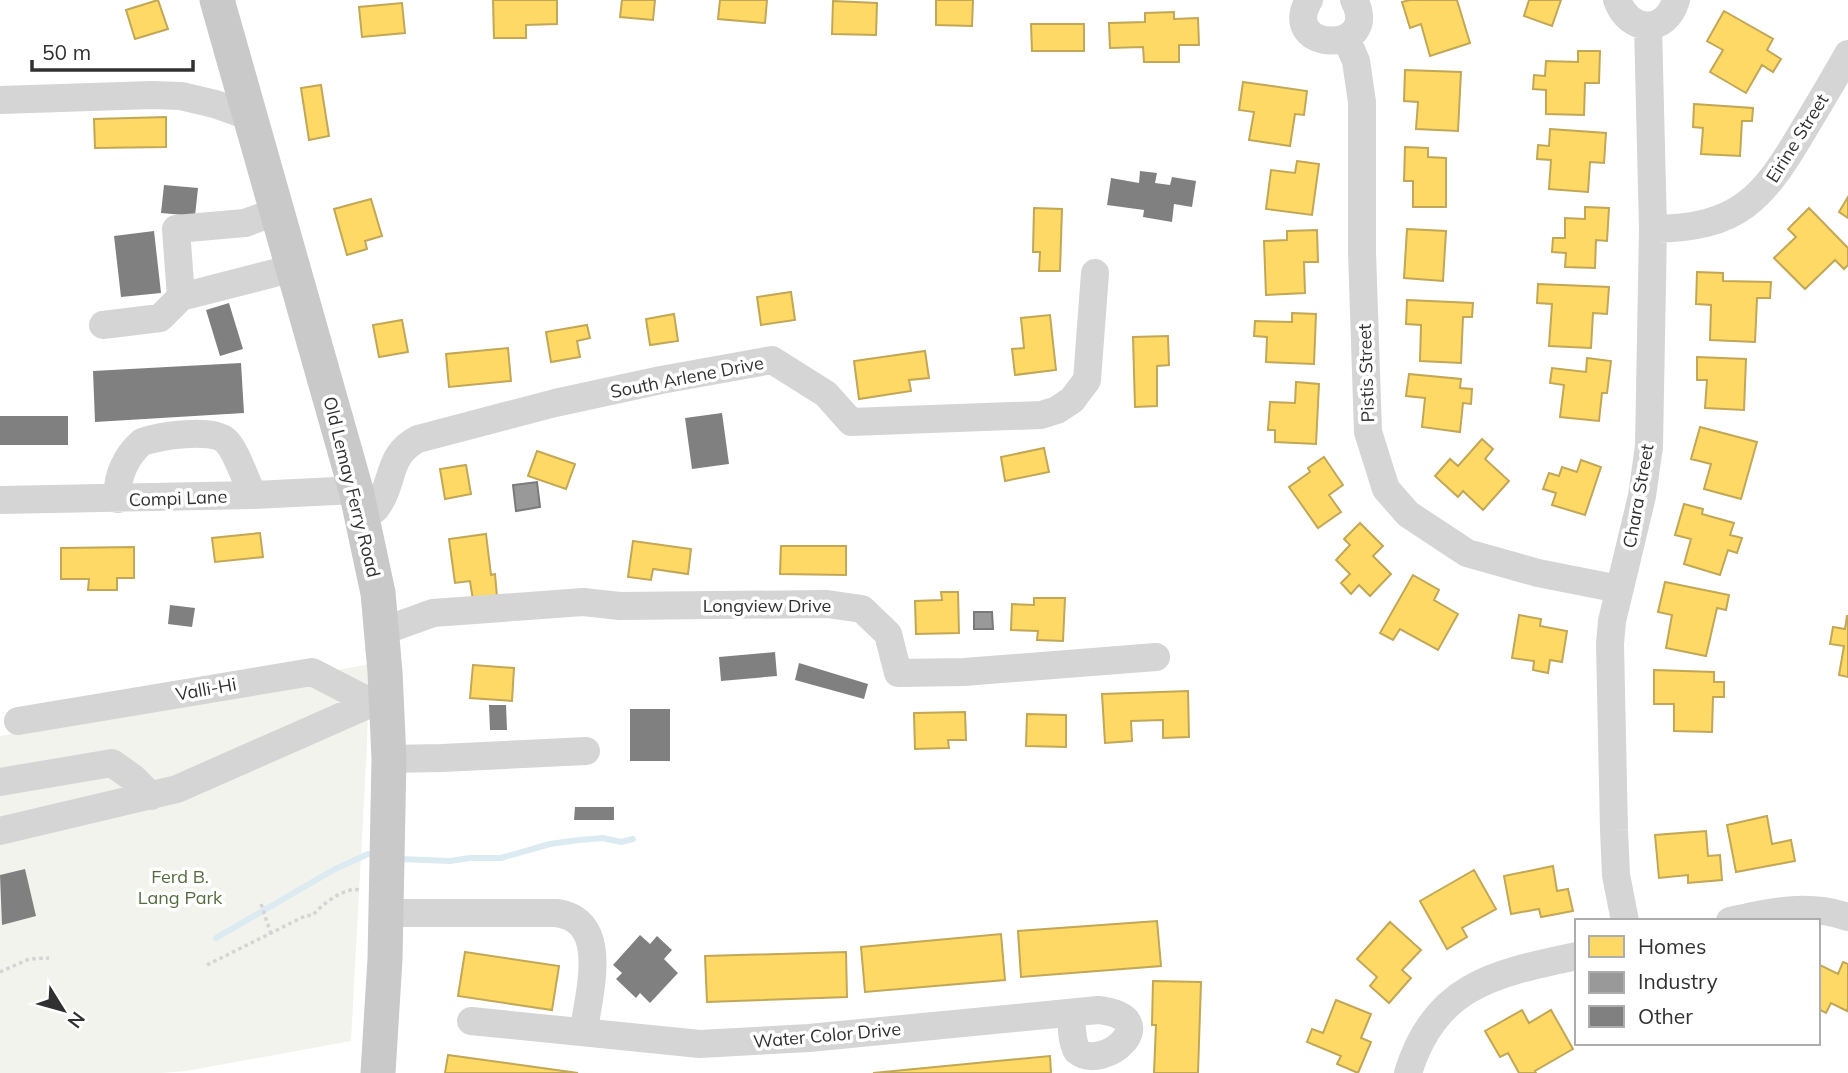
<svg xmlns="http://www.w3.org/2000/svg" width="1848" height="1073" viewBox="0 0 1848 1073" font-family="Mulish,sans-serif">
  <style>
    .green { fill: #f1f3ec }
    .homes { fill: #ffd966; stroke: #c1a756; stroke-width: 2 }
    .industry { fill: #999; stroke: #7a7a7a; stroke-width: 2 }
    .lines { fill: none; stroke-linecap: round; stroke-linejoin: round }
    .stream { stroke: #dceaf2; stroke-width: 6 }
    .building { fill: #808080 }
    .path { stroke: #d4d4d4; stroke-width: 3.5; stroke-dasharray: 3.5 3.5; stroke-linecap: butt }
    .minor { stroke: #d5d5d5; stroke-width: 28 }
    .major { stroke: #c9c9c9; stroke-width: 35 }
    .labels { text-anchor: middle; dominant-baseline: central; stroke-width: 7; stroke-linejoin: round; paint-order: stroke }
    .street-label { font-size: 18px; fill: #313131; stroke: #fff }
    .park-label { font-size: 18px; fill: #566c3f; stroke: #fff }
  </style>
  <rect width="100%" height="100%" fill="#fff"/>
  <!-- green -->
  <path class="green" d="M 369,664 L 367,744 L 351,1041 L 186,1071 L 161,1073 L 0,1073 L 0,736 Z"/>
  <!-- homes -->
  <path class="homes" d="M 158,0 L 168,29 L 135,39 L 126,10 Z
    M 493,0 L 557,0 L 557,24 L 526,25 L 526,38 L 494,38 Z
    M 622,0 L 655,0 L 653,20 L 620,17 Z
    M 720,0 L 767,0 L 765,23 L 718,19 Z
    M 936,0 L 973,0 L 972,26 L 936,25 Z
    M 1410,0 L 1457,0 L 1470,43 L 1430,56 L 1421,24 L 1410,28 L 1402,2 Z
    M 1529,0 L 1561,0 L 1552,26 L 1524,16 Z
    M 833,1 L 877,3 L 876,35 L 832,34 Z
    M 402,3 L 405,33 L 362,37 L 359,7 Z
    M 1724,11 L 1773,39 L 1767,50 L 1781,59 L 1773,72 L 1762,65 L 1746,93 L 1710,72 L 1723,50 L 1707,41 Z
    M 1174,12 L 1174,19 L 1198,18 L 1199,45 L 1179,45 L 1179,62 L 1144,62 L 1143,47 L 1110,48 L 1109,23 L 1145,22 L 1145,13 Z
    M 1031,24 L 1084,24 L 1084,51 L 1032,51 Z
    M 1578,51 L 1600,51 L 1599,83 L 1585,83 L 1584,115 L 1546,114 L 1546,90 L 1533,89 L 1534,75 L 1545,76 L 1546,61 L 1578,62 Z
    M 1405,70 L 1461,72 L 1458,131 L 1416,129 L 1418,102 L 1404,101 Z
    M 1243,82 L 1307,91 L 1304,115 L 1295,114 L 1290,146 L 1249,140 L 1254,112 L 1239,110 Z
    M 321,85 L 329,136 L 309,140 L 301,88 Z
    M 1694,104 L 1753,108 L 1752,121 L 1742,121 L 1740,156 L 1701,154 L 1703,128 L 1693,127 Z
    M 166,117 L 166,147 L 95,148 L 94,119 Z
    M 1550,129 L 1606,133 L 1604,163 L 1590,162 L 1588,192 L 1549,189 L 1551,160 L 1537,159 L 1538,145 L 1549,146 Z
    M 1405,147 L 1428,148 L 1428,157 L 1446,158 L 1446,207 L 1413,207 L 1413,181 L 1404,181 Z
    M 1297,161 L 1319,164 L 1312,215 L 1266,209 L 1271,170 L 1295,173 Z
    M 1848,197 L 1848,218 L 1839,212 Z
    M 371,199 L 382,236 L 365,241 L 367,249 L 347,255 L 334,209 Z
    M 1585,207 L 1609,208 L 1607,241 L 1596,240 L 1595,268 L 1565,267 L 1566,253 L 1552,252 L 1553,238 L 1565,238 L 1565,218 L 1585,219 Z
    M 1034,208 L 1062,209 L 1060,271 L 1039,271 L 1040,252 L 1033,252 Z
    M 1809,208 L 1848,248 L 1848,265 L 1844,269 L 1835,260 L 1805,289 L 1774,258 L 1796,237 L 1788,229 Z
    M 1407,229 L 1446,231 L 1443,281 L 1404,278 Z
    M 1317,230 L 1318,262 L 1304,262 L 1305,293 L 1266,295 L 1264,241 L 1287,240 L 1287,231 Z
    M 1697,272 L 1723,273 L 1723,281 L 1771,282 L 1770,298 L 1757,298 L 1755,342 L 1710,340 L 1711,305 L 1696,304 Z
    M 1538,284 L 1609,287 L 1607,314 L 1593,313 L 1591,348 L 1549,346 L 1552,304 L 1537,303 Z
    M 791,292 L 795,320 L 761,325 L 757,297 Z
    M 1407,300 L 1473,303 L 1472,317 L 1463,317 L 1461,363 L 1420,361 L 1421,325 L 1406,324 Z
    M 1292,313 L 1316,314 L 1314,364 L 1266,362 L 1267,337 L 1254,336 L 1255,321 L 1292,322 Z
    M 674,314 L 678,341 L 650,345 L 646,319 Z
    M 1050,315 L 1056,370 L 1015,375 L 1012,349 L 1024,348 L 1021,318 Z
    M 402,320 L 408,352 L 379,357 L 373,325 Z
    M 587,325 L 590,338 L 577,341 L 580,357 L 551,362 L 546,332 Z
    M 1168,336 L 1169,365 L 1157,366 L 1157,406 L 1135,407 L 1133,337 Z
    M 508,348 L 511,381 L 449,387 L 446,354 Z
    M 925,351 L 929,378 L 909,380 L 911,391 L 859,399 L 854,361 Z
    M 1697,357 L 1746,359 L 1744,410 L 1705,408 L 1707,380 L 1697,380 Z
    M 1587,358 L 1611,361 L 1607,393 L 1602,393 L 1599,421 L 1560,417 L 1564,385 L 1550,383 L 1552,368 L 1586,372 Z
    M 1409,374 L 1461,379 L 1460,388 L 1472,389 L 1471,404 L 1463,403 L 1460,432 L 1422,427 L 1425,398 L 1406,396 Z
    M 1296,382 L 1319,384 L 1316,444 L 1275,442 L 1275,430 L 1268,430 L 1270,402 L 1295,403 Z
    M 1700,427 L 1757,442 L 1741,499 L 1704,489 L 1711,464 L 1691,459 Z
    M 1482,439 L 1493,449 L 1485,459 L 1509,481 L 1483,510 L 1463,491 L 1458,497 L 1435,476 L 1450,459 L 1458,466 Z
    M 1044,448 L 1049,472 L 1005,481 L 1001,457 Z
    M 537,451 L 575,464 L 566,489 L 528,476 Z
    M 1324,457 L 1343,485 L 1329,495 L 1341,512 L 1318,528 L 1289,487 L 1310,472 L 1308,468 Z
    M 1581,460 L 1601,467 L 1585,515 L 1552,505 L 1556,493 L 1543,489 L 1549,473 L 1559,476 L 1562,467 L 1577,472 Z
    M 466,465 L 471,494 L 445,499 L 440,469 Z
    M 1684,504 L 1703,509 L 1702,514 L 1734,523 L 1730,535 L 1742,538 L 1737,553 L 1728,550 L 1720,575 L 1684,564 L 1691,539 L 1675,535 Z
    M 1360,523 L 1383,546 L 1373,556 L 1391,574 L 1370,596 L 1359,585 L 1351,594 L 1341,583 L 1350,574 L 1336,560 L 1350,545 L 1344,539 Z
    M 260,533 L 263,557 L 215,562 L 212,538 Z
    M 486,534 L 491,575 L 495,574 L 497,597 L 473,600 L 470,581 L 455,583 L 449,539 Z
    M 633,541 L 691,549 L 688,574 L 653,569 L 651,580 L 628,577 Z
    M 781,546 L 846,546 L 846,575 L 780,574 Z
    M 134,547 L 134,578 L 117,578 L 117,590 L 88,590 L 89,579 L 61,579 L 61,548 Z
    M 1413,575 L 1439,590 L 1434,600 L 1458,614 L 1438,650 L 1400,629 L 1393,640 L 1380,633 Z
    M 1665,582 L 1729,595 L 1726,610 L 1717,608 L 1706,656 L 1666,648 L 1672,615 L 1658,612 Z
    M 941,592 L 958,592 L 959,633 L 916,634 L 915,601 L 942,600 Z
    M 1034,598 L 1065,598 L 1063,641 L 1037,640 L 1038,631 L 1011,630 L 1012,604 L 1034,605 Z
    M 1519,615 L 1541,619 L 1540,626 L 1567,631 L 1562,662 L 1550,660 L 1548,673 L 1533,670 L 1534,661 L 1512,658 Z
    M 1847,616 L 1848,616 L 1848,677 L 1839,675 L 1844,646 L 1830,644 L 1833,627 L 1845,629 Z
    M 473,665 L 514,668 L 512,701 L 470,698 Z
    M 1654,670 L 1714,672 L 1714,682 L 1724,682 L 1724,697 L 1713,697 L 1712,732 L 1674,731 L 1674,704 L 1654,704 Z
    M 1188,691 L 1189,737 L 1163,738 L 1163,720 L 1131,721 L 1132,741 L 1105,743 L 1102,694 Z
    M 965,712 L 966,740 L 948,740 L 949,748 L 915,749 L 914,713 Z
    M 1027,714 L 1066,715 L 1066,747 L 1026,746 Z
    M 1767,816 L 1772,844 L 1791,840 L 1795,861 L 1736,872 L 1727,825 Z
    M 1706,831 L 1708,856 L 1720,855 L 1722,880 L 1688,883 L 1688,875 L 1659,878 L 1655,835 Z
    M 1553,866 L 1557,891 L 1568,889 L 1573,911 L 1541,917 L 1539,909 L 1511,914 L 1504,876 Z
    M 1474,870 L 1496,909 L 1462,928 L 1467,937 L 1447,949 L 1420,901 Z
    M 1157,921 L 1161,966 L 1021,977 L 1018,931 Z
    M 1390,922 L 1421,950 L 1402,970 L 1411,978 L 1389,1003 L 1370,986 L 1377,977 L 1357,959 Z
    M 1001,934 L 1005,980 L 865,992 L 861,947 Z
    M 465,952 L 559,966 L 552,1010 L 458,996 Z
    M 846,952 L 847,997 L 707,1002 L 705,956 Z
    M 1843,962 L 1848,964 L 1848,1008 L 1847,1011 L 1831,1003 L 1826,1013 L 1818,1009 L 1818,964 L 1838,974 Z
    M 1153,981 L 1201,982 L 1198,1073 L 1154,1073 L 1156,1025 L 1152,1025 Z
    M 1336,1000 L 1371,1014 L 1361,1038 L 1371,1042 L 1358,1073 L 1337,1064 L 1341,1056 L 1307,1042 L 1312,1029 L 1323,1033 Z
    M 1522,1010 L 1529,1023 L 1551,1010 L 1573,1049 L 1535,1071 L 1536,1073 L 1519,1073 L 1508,1053 L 1500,1057 L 1485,1031 Z
    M 448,1055 L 578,1073 L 445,1073 Z
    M 1050,1056 L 1051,1073 L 873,1073 Z"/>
  <!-- industry -->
  <path class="industry" d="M 537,482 L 540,507 L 516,511 L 513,485 Z
    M 974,612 L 992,612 L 993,629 L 974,629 Z"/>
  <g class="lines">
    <!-- stream -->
    <path class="stream" d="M 401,859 L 450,861 L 470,858 L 501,858 L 550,844 L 579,840 L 603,838 L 621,842 L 633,839
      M 216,938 L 335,869 L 368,854"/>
  </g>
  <!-- building -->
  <path class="building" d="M 1140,171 L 1157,173 L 1155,183 L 1170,185 L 1172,177 L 1196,181 L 1192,207 L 1174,204 L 1172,222 L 1143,217 L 1144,210 L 1107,205 L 1111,178 L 1139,183 Z
    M 164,185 L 198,188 L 195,216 L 161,213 Z
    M 154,231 L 161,293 L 121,297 L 114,236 Z
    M 229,303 L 243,349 L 220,356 L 206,310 Z
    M 241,363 L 244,413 L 95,422 L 93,371 Z
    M 722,413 L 729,464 L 692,469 L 685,418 Z
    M 0,416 L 68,416 L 68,445 L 0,445 Z
    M 170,605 L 195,608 L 192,627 L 168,624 Z
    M 775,652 L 777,676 L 721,681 L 719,657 Z
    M 799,663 L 868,684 L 864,699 L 795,680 Z
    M 489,705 L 506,705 L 507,730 L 490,730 Z
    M 630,709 L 670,709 L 670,761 L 630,761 Z
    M 575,807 L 614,807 L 614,820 L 574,820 Z
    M 25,869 L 36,916 L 2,925 L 0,875 Z
    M 640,935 L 650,944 L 657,936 L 672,950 L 664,959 L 678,973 L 650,1003 L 640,993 L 636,998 L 616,979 L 622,973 L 613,965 Z"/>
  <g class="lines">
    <!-- path -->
    <path class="path" d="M 261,904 L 271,934
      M 207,965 L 305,916 L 313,915 C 322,904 346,886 360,890
      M 0,972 L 29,959 L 49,958"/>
    <!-- minor -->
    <path class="minor" d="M 1309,0 C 1278,53 1383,55 1354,0
      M 1617,0 C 1629,33 1666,35 1676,0
      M 1346,38 L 1356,61 L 1362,102 L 1362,252 L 1368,432 L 1386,489 L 1408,514 L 1467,553 L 1538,573 L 1619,589
      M 0,100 L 152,95 L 181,96 L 215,104 L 251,117
      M 1653,229 C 1739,228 1763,199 1804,129 C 1819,104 1834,79 1848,54
      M 181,297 L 176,229 L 245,223 L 278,211
      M 103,325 L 160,318 L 181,297 L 294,268
      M 118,499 C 116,477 126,456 142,442 C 160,436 210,428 225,440 C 236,449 246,482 253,495
      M 0,500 L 253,495 L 356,490
      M 363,519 C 367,515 372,512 376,508 C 395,483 386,455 418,439 L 555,403 L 661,380 L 772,360 L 826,394 L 851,422 L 1041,415 L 1057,410 L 1072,400 L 1087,380 L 1095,273
      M 383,631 L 433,613 L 583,602 L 620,606 L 827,604 L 862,609 L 888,634 L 898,673 L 964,672 L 1156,657
      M 18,721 L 312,672 L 384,709
      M 389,759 L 442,758 L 586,751
      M 0,782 L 112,763 L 133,778 L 151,796
      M 0,831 L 177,789 L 372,703
      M 386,913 L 556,913 C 612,920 588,994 584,1031
      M 1625,921 L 1616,875 L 1614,830 L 1610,644 L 1612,621 L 1642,496 L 1649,446 L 1653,229 L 1648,26
      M 1730,921 C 1769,912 1808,903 1848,917
      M 471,1021 L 700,1044 L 809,1038 L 1098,1010 C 1167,1017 1104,1073 1077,1051 C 1071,1040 1072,1025 1071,1014
      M 1408,1073 C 1435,984 1497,973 1577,956"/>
    <!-- major -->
    <path class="major" d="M 217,0 L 356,490 L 378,593 L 385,672 L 389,759 L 385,959 L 378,1073"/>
  </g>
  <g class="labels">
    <!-- street labels -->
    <g class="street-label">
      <text transform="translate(1797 138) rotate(-58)">Eirine Street</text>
      <text transform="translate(1366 373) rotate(-92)">Pistis Street</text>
      <text transform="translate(687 377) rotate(-11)">South Arlene Drive</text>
      <text transform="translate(352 487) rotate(76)">Old Lemay Ferry Road</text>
      <text transform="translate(1638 496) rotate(-80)">Chara Street</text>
      <text transform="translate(178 498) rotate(-2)">Compi Lane</text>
      <text x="767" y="605">Longview Drive</text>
      <text transform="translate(206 689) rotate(-10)">Valli-Hi</text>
      <text transform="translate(827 1035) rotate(-5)">Water Color Drive</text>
    </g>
    <!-- park labels -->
    <g class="park-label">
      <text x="180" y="876">Ferd B.<tspan x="180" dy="21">Lang Park</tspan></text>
    </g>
  </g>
  <!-- legend -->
  <rect x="1575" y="919" width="245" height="126" fill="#ffffff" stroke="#adadad" stroke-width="2"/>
  <rect x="1589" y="936" width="35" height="21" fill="#ffd966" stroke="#adadad" stroke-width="2"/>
  <text x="1638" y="954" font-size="21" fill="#313131">Homes</text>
  <rect x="1589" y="972" width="35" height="21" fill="#999999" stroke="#adadad" stroke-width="2"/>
  <text x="1638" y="989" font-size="21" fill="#313131">Industry</text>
  <rect x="1589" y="1006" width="35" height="21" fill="#808080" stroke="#adadad" stroke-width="2"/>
  <text x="1638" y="1024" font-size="21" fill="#313131">Other</text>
  <!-- north arrow -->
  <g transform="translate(63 1010) rotate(127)" stroke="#ffffff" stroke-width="5" paint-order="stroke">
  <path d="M0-5L12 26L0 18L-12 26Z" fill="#313131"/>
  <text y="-10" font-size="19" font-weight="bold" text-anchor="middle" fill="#313131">N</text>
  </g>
  <!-- scale -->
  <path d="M32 60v10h161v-10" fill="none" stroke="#313131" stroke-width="3.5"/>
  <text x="42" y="60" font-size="21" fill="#313131" stroke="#ffffff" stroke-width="5" paint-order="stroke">50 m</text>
</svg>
